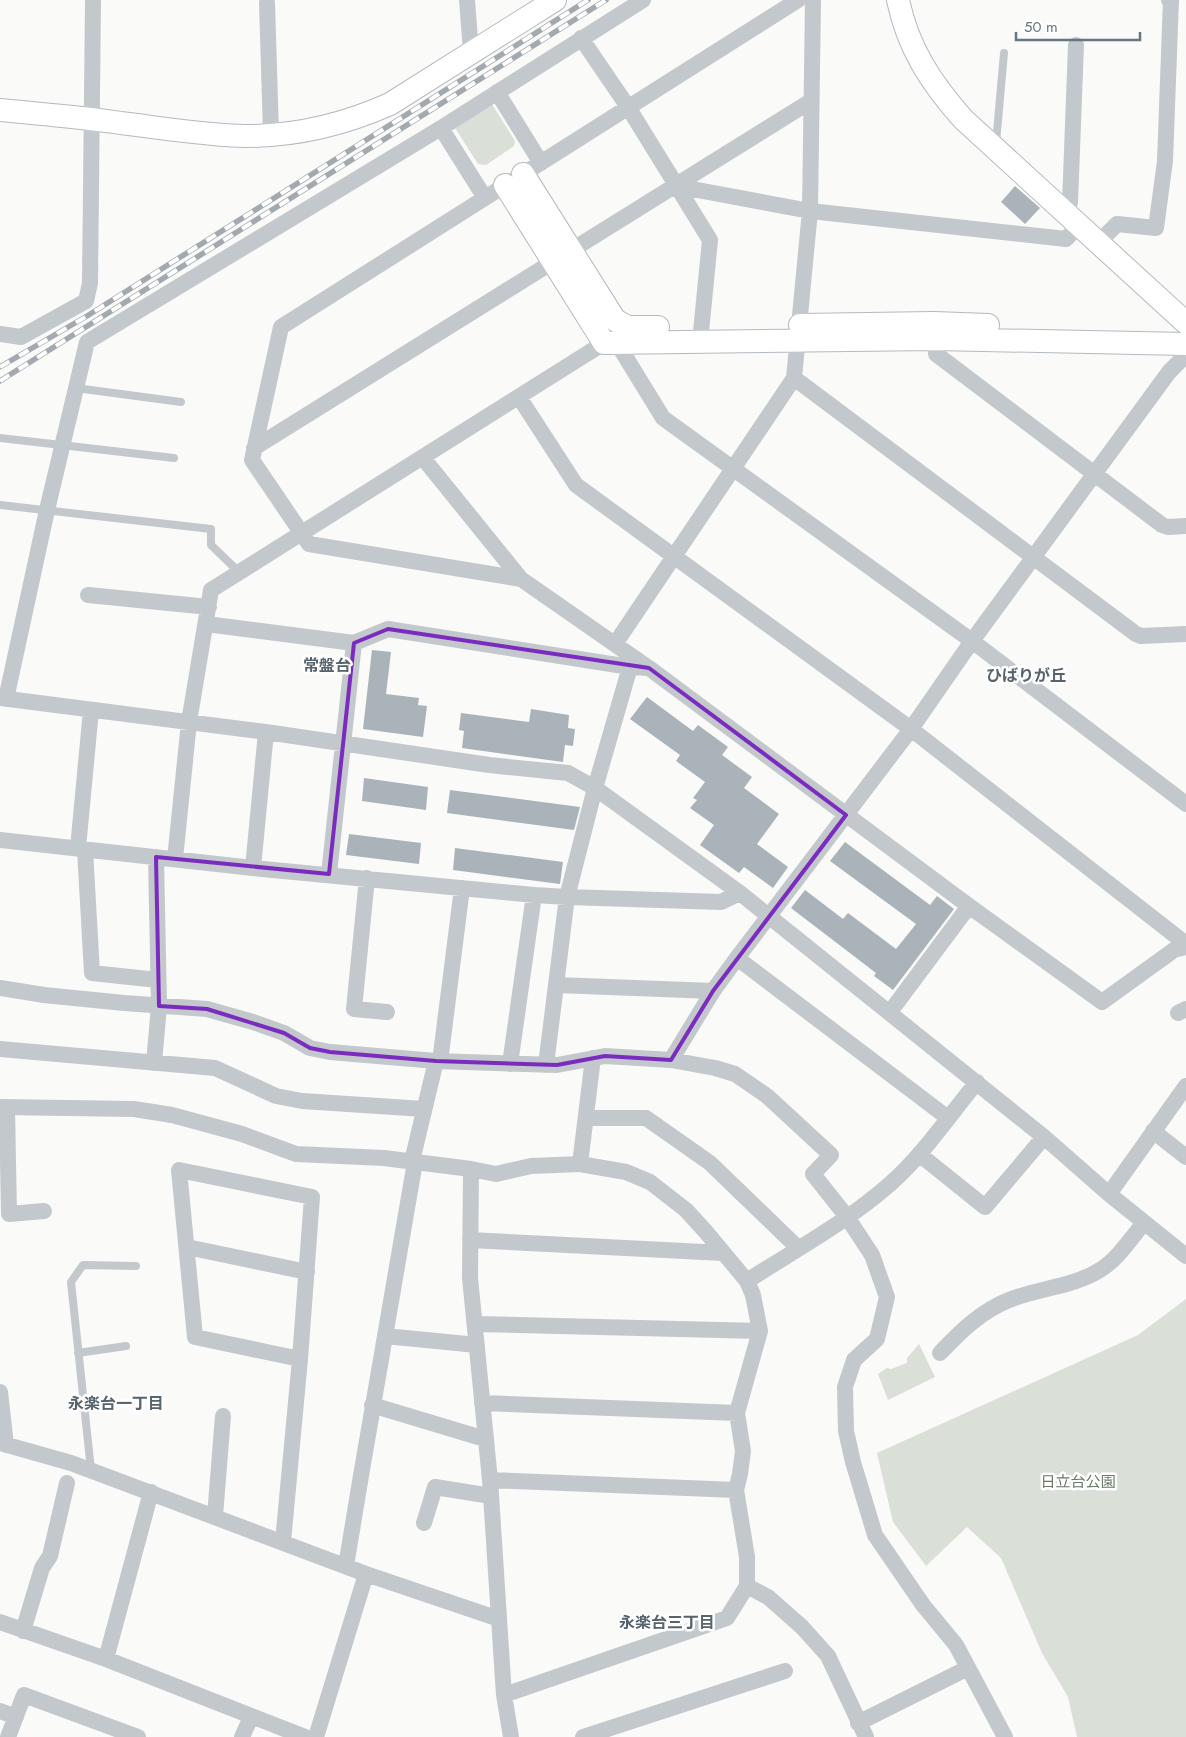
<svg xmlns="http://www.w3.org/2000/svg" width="1186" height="1737" viewBox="0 0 1186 1737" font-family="Jost,'Noto Sans JP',sans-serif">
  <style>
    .green { fill: #dadfd7 }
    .building { fill: #aab3b9 }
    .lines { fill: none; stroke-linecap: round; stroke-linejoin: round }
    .secondary-casing { stroke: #b3babf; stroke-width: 24 }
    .lane { stroke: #c3c8cc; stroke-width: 8 }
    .street { stroke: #c3c8cc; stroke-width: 16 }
    .secondary { stroke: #fff; stroke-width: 22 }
    .rail-casing { stroke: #a2aab0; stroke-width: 5.5 }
    .rail { stroke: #fff; stroke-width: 4; stroke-dasharray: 11; stroke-linecap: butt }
    .marked { fill: none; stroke: #7b2cbf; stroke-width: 4; stroke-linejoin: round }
    .labels { text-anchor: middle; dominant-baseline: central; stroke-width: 5; stroke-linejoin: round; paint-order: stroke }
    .park-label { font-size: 15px; fill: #687a64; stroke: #fff }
    .neighbourhood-label { font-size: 16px; font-weight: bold; fill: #57646e; stroke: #fff }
  </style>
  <rect width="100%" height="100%" fill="#fafaf8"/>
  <!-- green -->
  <path class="green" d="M 490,101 L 515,141 L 514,146 L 486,165 L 478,164 L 453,125 Z
    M 1186,1299 L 1186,1737 L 1077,1737 L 1068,1697 L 1042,1653 L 1001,1558 L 967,1527 L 926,1566 L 893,1522 L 877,1453 L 1138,1335 Z
    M 919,1344 L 935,1377 L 888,1400 L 878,1374 L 887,1368 L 891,1369 L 907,1363 L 907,1358 Z"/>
  <!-- building -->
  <path class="building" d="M 1015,186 L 1040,208 L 1025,224 L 1001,202 Z
    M 372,650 L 391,652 L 386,694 L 419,698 L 418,705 L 427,706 L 423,737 L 363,729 Z
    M 647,697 L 693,731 L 698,725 L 728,747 L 722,755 L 752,777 L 744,788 L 779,814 L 757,844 L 788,867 L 773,888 L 744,867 L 739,873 L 700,845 L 714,825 L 690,808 L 697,800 L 693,798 L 705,782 L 676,761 L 680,755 L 630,719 Z
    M 531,709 L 569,715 L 568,728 L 575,729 L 573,746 L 565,745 L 563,762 L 462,748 L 464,731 L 459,730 L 461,713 L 529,722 Z
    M 364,778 L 428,787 L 426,810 L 362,801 Z
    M 450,790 L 580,807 L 574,830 L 447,813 Z
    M 349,834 L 421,843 L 419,864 L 346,855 Z
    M 845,842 L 930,905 L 937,896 L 954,909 L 893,990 L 874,976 L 876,973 L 791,908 L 805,890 L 843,919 L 848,913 L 896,949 L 916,924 L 830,861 Z
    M 455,848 L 563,862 L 560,884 L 453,870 Z"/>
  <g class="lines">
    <defs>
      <path id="secondary" d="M 898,0 C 908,48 931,83 963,119 L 1186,323
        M 0,110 C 40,114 81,117 121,123 C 162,128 204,135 246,136 C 295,136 345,124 390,104 L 555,0
        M 523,174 L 615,320 L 628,327 L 658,327
        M 505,185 L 604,343 L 936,339 L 1186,344
        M 800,325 L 934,323 L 988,325"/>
    </defs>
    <!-- secondary casing -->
    <use href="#secondary" class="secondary-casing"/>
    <!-- lane -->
    <path class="lane" d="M 996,143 L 1004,53
      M 76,388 L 181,402
      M 0,438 L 174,458
      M 0,505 L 211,529 L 211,545 L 239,572
      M 78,1353 L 126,1346
      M 91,1470 L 71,1282 L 83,1265 L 136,1266"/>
    <!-- street -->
    <path class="street" d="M 467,0 L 471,52
      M 267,3 L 271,134
      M 581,38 L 628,107 L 710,240 L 700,342
      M 497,92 L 541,163
      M 441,128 L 485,198
      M 676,186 L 810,211 L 1066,239 L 1079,225
      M 1063,211 L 1070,203 L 1076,45
      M 1098,243 L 1117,224 L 1156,228 L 1165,161 L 1171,0 L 1169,0
      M 935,329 L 936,354 L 1162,525 L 1168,527 L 1186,526
      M 0,334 L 21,337 L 86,301 L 90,283 L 93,0
      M 617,343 L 663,418 L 972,641 L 1186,804
      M 794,378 L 1136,634 L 1141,636 L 1186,634
      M 519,397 L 576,485 L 911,729 L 1186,944
      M 254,448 L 811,101
      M 423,458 L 521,579 L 649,668 L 969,906 L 1102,1002 L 1174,950 L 1186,947
      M 521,579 L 309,544 L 252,460 L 281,327 L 798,0
      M 88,595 L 209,607
      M 206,624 L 354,643 L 388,629 L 630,667 L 649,668
      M 615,644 L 794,378 L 810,211 L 813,0
      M 0,698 L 266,732 L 489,765 L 568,773 L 595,788 L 740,893 L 1044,1137
      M 6,699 L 47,510 L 87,342 L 441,128 L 643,0
      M 0,840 L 253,868 L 534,895 L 567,897 L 721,902 L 740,893
      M 78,848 L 91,710
      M 85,850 L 92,973 L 158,980
      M 175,859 L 189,722 L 211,590 L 612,338
      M 253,868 L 266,732
      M 329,874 L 354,643
      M 367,878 L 354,1009 L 387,1012
      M 737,958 L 948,1118
      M 557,985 L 713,991
      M 0,988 L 44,995 L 124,1003 L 207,1009 L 253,1022 L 284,1033 L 310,1048 L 330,1052 L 436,1061 L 557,1065 L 605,1056 L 671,1060 L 715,1068 L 735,1074 L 767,1096 L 831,1155 L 813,1174 L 847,1217 L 872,1255 L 887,1297 L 877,1339 L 854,1360 L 845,1387 L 846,1431 L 853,1462 L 875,1535 L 923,1605 L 956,1645 L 1005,1737
      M 890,1012 L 969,906
      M 1178,1013 L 1186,1009
      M 0,1049 L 215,1068 L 276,1096 L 302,1101 L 424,1109
      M 671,1060 L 713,991 L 737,958 L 911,729 L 972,641 L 1169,372 L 1186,355
      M 440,1062 L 462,888
      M 154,1063 L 159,1006 L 156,857
      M 510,1064 L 534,895
      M 546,1065 L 567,897 L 595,788 L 630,667
      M 0,1107 L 134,1109 L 172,1115 L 242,1134 L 296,1154 L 384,1158 L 471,1169 L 496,1174 L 531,1166 L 580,1164 L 626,1172 L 650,1182 L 686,1210 L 706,1232 L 747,1281 L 753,1295 L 760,1331 L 737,1413 L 743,1451 L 740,1474 L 736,1490 L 747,1557 L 747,1586 L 768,1597 L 802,1627 L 828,1656 L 866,1737
      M 7,1108 L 9,1214 L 44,1211
      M 586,1118 L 646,1118 L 710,1163 L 798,1248
      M 1153,1131 L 1186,1157
      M 919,1154 L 985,1207 L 1044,1137 L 1109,1194 L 1186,1256
      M 412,1161 L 436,1061
      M 580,1164 L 593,1058
      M 471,1169 L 470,1278 L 490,1480 L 504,1695 L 511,1737
      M 1109,1194 L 1186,1086
      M 470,1240 L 723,1253
      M 187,1247 L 307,1272
      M 747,1281 C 795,1250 847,1222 890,1184 C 923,1155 949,1116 977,1082
      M 475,1324 L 760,1331
      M 385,1336 L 477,1345
      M 940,1353 C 960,1332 981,1311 1009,1300 C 1038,1288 1073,1287 1100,1270 C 1118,1259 1131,1238 1144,1223
      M 0,1392 L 6,1445
      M 482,1403 L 737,1413
      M 372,1405 L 485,1439
      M 0,1443 L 71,1463 L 366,1574 L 499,1619
      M 490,1480 L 736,1490
      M 215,1516 L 223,1416
      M 424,1523 L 435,1487 L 491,1496
      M 283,1542 L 300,1359 L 312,1197 L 179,1170 L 195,1337 L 300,1359
      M 346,1566 C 368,1431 392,1296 415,1162
      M 0,1622 L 106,1659 L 305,1737
      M 23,1631 L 42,1568 L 50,1556 L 67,1483
      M 106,1659 L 151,1492
      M 504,1695 L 727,1618 L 747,1586
      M 0,1711 L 16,1717
      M 858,1723 L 968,1668
      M 8,1737 L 24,1695 L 138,1737
      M 242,1737 L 251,1717
      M 316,1737 L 366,1574
      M 583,1737 L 785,1671"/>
    <!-- secondary -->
    <use href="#secondary" class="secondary"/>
    <defs>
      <path id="rail" d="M 0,367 L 87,316 L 588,0
        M 0,381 L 606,0"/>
    </defs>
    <!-- rail casing -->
    <use href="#rail" class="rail-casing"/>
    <!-- rail -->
    <use href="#rail" class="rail"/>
  </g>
  <!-- marked area -->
  <path class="marked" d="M 388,629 L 649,668 L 846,815 L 713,991 L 671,1060 L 605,1056 L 557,1065 L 436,1061 L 330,1052 L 310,1048 L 284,1033 L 207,1009 L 159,1006 L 156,857 L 329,874 L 354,643 Z"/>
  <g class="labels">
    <!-- park labels -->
    <g class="park-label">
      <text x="1078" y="1482">日立台公園</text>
    </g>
    <!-- neighbourhood labels -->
    <g class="neighbourhood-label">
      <text x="327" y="665">常盤台</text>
      <text x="1026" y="675">ひばりが丘</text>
      <text x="116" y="1403">永楽台一丁目</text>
      <text x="667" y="1622">永楽台三丁目</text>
    </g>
  </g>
  <!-- scale -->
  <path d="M1016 32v8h124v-8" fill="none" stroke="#657683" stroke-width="2.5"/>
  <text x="1024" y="32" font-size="15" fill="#657683" stroke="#ffffff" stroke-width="4" paint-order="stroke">50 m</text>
</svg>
